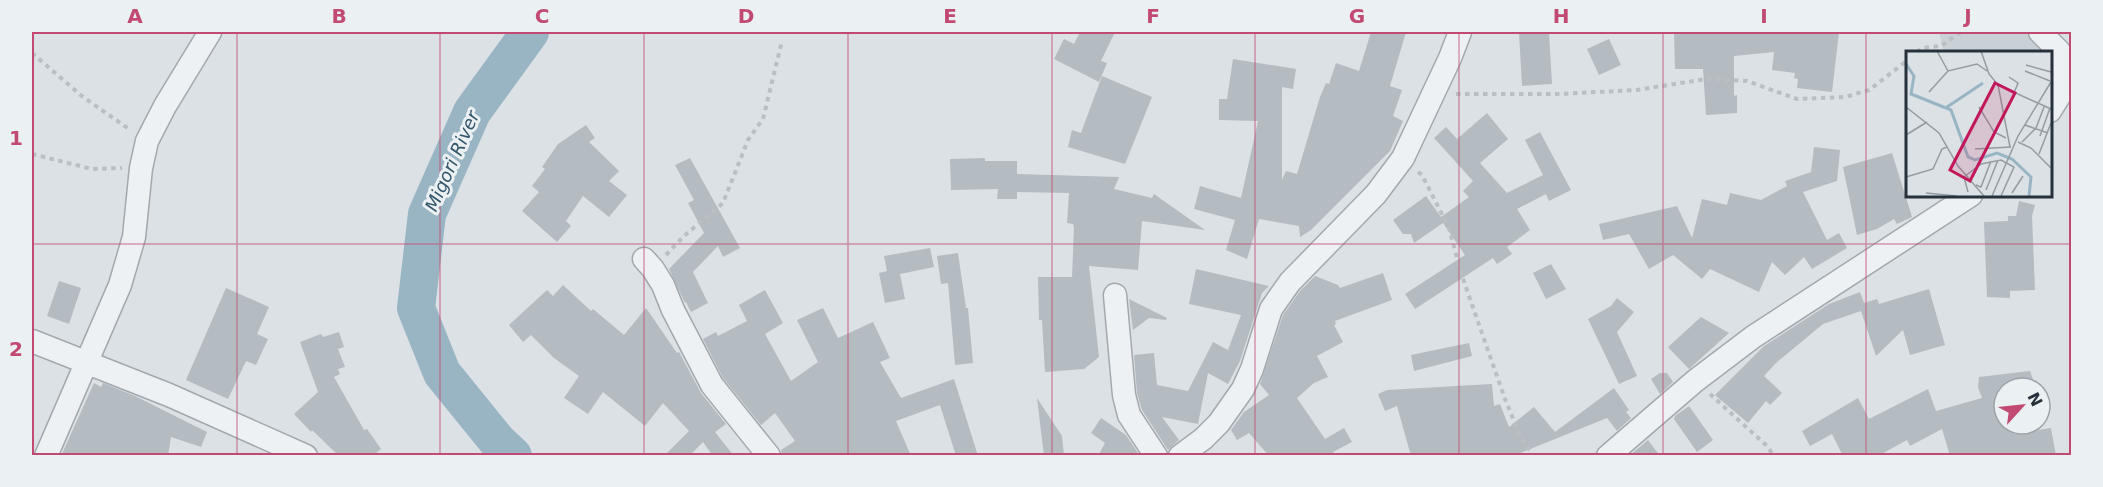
<svg xmlns="http://www.w3.org/2000/svg" width="2103" height="487" viewBox="0 0 2103 487" font-family="'DejaVu Sans',sans-serif">
  <style>
    .built { fill: #cad1d6 }
    .lines { fill: none; stroke-linecap: round; stroke-linejoin: round }
    .river { stroke: #99b5c3; stroke-width: 38 }
    .building { fill: #b4bbc1 }
    .minor-casing { stroke: #a2a9ae; stroke-width: 25 }
    .path { stroke: #babfc4; stroke-width: 4; stroke-dasharray: 4.5 4.5; stroke-linecap: butt }
    .minor { stroke: #eef1f4; stroke-width: 22 }
    .grid { fill: none; stroke: #c24972; stroke-width: 1.5; stroke-opacity: 0.55 }
    .labels { text-anchor: middle; dominant-baseline: central; stroke-width: 6; stroke-linejoin: round; paint-order: stroke }
    .water-label { font-size: 18px; font-style: italic; fill: #35576a; stroke: #ebf0f3 }
    .inset-river { fill: none; stroke: #99b5c3; stroke-width: 3 }
    .inset-road { fill: none; stroke: #949ba1; stroke-width: 1.5 }
    .view { fill: #c2185b; fill-opacity: 0.15; stroke: #c2185b; stroke-width: 3 }
    .inset-edge { fill: none; stroke: #27313a; stroke-width: 3 }
    .neatline { fill: none; stroke: #c24972; stroke-width: 2 }
    .grid-label { font-size: 20px; text-anchor: middle; font-weight: bold; fill: #c24972 }
  </style>
  <rect width="100%" height="100%" fill="#dce1e5"/>
  <!-- built -->
  <path class="built" d="M 1939,32 L 2051,32 L 2047,52 L 1944,52 Z"/>
  <g class="lines">
    <!-- river -->
    <path class="river" d="M 513,456 L 498,442 L 442,373 L 416,308 L 427,214 L 472,112 L 530,32"/>
  </g>
  <!-- building -->
  <path class="building" d="M 1080,32 L 1115,32 L 1101,61 L 1107,63 L 1099,82 L 1054,59 L 1064,39 L 1074,44 Z
    M 1371,32 L 1406,32 L 1390,86 L 1402,90 L 1393,116 L 1403,121 L 1390,151 L 1311,230 L 1300,237 L 1299,226 L 1259,219 L 1247,259 L 1226,250 L 1235,220 L 1194,209 L 1200,186 L 1241,198 L 1258,121 L 1219,120 L 1219,99 L 1227,99 L 1233,59 L 1296,69 L 1293,89 L 1282,87 L 1282,180 L 1286,171 L 1297,174 L 1320,97 L 1326,83 L 1329,84 L 1336,63 L 1359,71 Z
    M 1549,32 L 1552,84 L 1522,86 L 1519,33 Z
    M 1674,32 L 1839,32 L 1832,92 L 1797,88 L 1798,79 L 1794,78 L 1795,73 L 1772,70 L 1774,52 L 1734,56 L 1734,96 L 1737,95 L 1737,113 L 1706,115 L 1703,69 L 1675,69 Z
    M 1609,39 L 1621,65 L 1599,75 L 1587,49 Z
    M 1102,76 L 1152,97 L 1125,164 L 1068,147 L 1072,130 L 1081,133 Z
    M 1487,113 L 1508,139 L 1480,163 L 1507,193 L 1543,175 L 1525,140 L 1540,132 L 1571,190 L 1549,201 L 1546,194 L 1517,209 L 1530,230 L 1507,247 L 1512,254 L 1497,264 L 1493,258 L 1415,309 L 1405,294 L 1465,255 L 1443,223 L 1414,243 L 1411,234 L 1403,234 L 1393,220 L 1426,196 L 1441,217 L 1469,197 L 1463,191 L 1473,181 L 1434,138 L 1446,127 L 1457,139 Z
    M 586,125 L 595,138 L 589,142 L 619,171 L 609,181 L 627,195 L 609,217 L 583,196 L 566,221 L 571,226 L 557,242 L 522,211 L 539,192 L 532,186 L 545,169 L 542,167 L 558,144 Z
    M 1814,147 L 1840,150 L 1837,181 L 1803,192 L 1827,240 L 1839,233 L 1847,248 L 1812,269 L 1804,257 L 1785,275 L 1772,262 L 1759,292 L 1710,269 L 1702,279 L 1673,255 L 1649,269 L 1629,234 L 1603,240 L 1599,224 L 1677,206 L 1692,238 L 1702,199 L 1727,205 L 1730,193 L 1761,200 L 1787,186 L 1785,181 L 1811,172 Z
    M 1892,153 L 1912,217 L 1897,224 L 1894,219 L 1877,229 L 1857,235 L 1843,167 Z
    M 690,158 L 740,248 L 723,257 L 718,246 L 693,272 L 708,303 L 691,312 L 686,302 L 685,303 L 669,269 L 704,233 L 688,203 L 694,200 L 675,165 Z
    M 985,158 L 985,161 L 1017,161 L 1017,174 L 1119,177 L 1114,189 L 1152,198 L 1154,194 L 1205,230 L 1142,221 L 1138,270 L 1089,266 L 1099,357 L 1084,369 L 1045,372 L 1042,320 L 1039,320 L 1038,277 L 1072,277 L 1074,227 L 1073,224 L 1067,223 L 1069,193 L 1017,192 L 1017,199 L 997,199 L 998,189 L 951,190 L 950,159 Z
    M 2019,201 L 2035,205 L 2032,216 L 2035,290 L 2010,291 L 2010,298 L 1987,297 L 1984,222 L 2008,221 L 2008,216 L 2016,216 Z
    M 930,248 L 934,267 L 900,274 L 905,299 L 885,303 L 879,273 L 887,271 L 884,256 Z
    M 958,253 L 966,308 L 968,308 L 973,363 L 955,365 L 948,283 L 941,284 L 937,256 Z
    M 1551,264 L 1566,289 L 1546,299 L 1533,273 Z
    M 1196,269 L 1269,286 L 1262,293 L 1240,361 L 1228,384 L 1208,373 L 1198,424 L 1162,417 L 1179,440 L 1168,450 L 1142,410 L 1137,393 L 1134,355 L 1154,353 L 1157,385 L 1188,391 L 1213,342 L 1228,350 L 1241,315 L 1189,304 Z
    M 1383,273 L 1392,300 L 1335,321 L 1336,324 L 1334,325 L 1343,342 L 1317,356 L 1328,377 L 1314,383 L 1297,398 L 1325,439 L 1344,428 L 1352,442 L 1333,452 L 1336,456 L 1269,456 L 1249,433 L 1237,440 L 1231,430 L 1244,412 L 1269,395 L 1260,384 L 1283,315 L 1300,291 L 1315,276 L 1338,285 L 1340,288 Z
    M 59,281 L 81,288 L 69,324 L 47,316 Z
    M 563,285 L 591,311 L 593,309 L 624,335 L 646,308 L 677,353 L 679,352 L 701,393 L 726,424 L 715,432 L 734,456 L 713,456 L 703,442 L 689,456 L 664,456 L 689,431 L 663,403 L 645,426 L 603,392 L 588,414 L 564,398 L 579,376 L 554,358 L 531,335 L 523,342 L 509,325 L 547,290 L 553,296 Z
    M 226,288 L 269,307 L 257,334 L 268,339 L 256,365 L 246,361 L 228,399 L 186,380 Z
    M 1929,289 L 1945,345 L 1910,355 L 1903,330 L 1876,356 L 1861,311 L 1823,324 L 1776,363 L 1764,376 L 1782,393 L 1770,405 L 1766,401 L 1748,423 L 1715,395 L 1764,346 L 1829,304 L 1860,292 L 1864,303 L 1877,299 L 1879,304 Z
    M 765,290 L 783,323 L 765,334 L 791,381 L 818,362 L 797,320 L 823,308 L 838,338 L 873,322 L 890,358 L 880,362 L 901,398 L 954,379 L 978,456 L 956,456 L 940,405 L 896,421 L 911,456 L 782,456 L 781,450 L 795,441 L 775,413 L 761,425 L 723,378 L 703,339 L 716,332 L 718,336 L 747,321 L 739,305 Z
    M 1617,298 L 1634,312 L 1617,332 L 1637,376 L 1619,384 L 1588,319 L 1611,306 Z
    M 1129,299 L 1167,318 L 1166,320 L 1149,318 L 1133,330 Z
    M 1701,317 L 1729,333 L 1689,369 L 1668,347 Z
    M 339,332 L 344,347 L 338,349 L 345,367 L 338,369 L 340,374 L 334,377 L 364,430 L 367,429 L 381,449 L 373,456 L 339,456 L 312,430 L 311,432 L 294,414 L 318,392 L 300,342 L 321,334 L 323,337 Z
    M 1469,343 L 1472,356 L 1414,371 L 1411,355 Z
    M 2030,371 L 2036,388 L 1999,388 L 2004,403 L 2004,424 L 2010,424 L 2014,434 L 2051,428 L 2056,456 L 1950,456 L 1942,429 L 1910,446 L 1907,440 L 1878,456 L 1843,456 L 1832,434 L 1810,446 L 1802,431 L 1858,398 L 1869,419 L 1928,389 L 1936,411 L 1982,398 L 1978,387 L 1979,377 Z
    M 1660,373 L 1667,373 L 1673,382 L 1660,394 L 1651,379 Z
    M 94,383 L 101,387 L 103,383 L 135,396 L 207,432 L 201,447 L 171,437 L 168,456 L 61,456 Z
    M 1492,384 L 1494,406 L 1500,404 L 1509,427 L 1534,407 L 1555,432 L 1614,388 L 1629,410 L 1626,412 L 1631,418 L 1617,431 L 1607,418 L 1513,456 L 1411,456 L 1397,406 L 1385,411 L 1378,394 L 1387,390 Z
    M 1037,398 L 1062,436 L 1064,456 L 1044,456 Z
    M 1689,406 L 1713,440 L 1697,452 L 1674,419 L 1675,416 Z
    M 1101,418 L 1126,435 L 1140,456 L 1098,456 L 1105,443 L 1091,433 Z
    M 1648,440 L 1660,456 L 1629,456 Z"/>
  <g class="lines">
    <defs>
      <path id="minor" d="M 2040,32 L 2059,51 L 2065,87
        M 2050,111 L 2065,87 L 2072,87
        M 644,259 L 653,269 L 663,285 L 673,310 L 712,385 L 769,456
        M 1115,295 L 1124,395 L 1129,415 L 1156,456
        M 32,341 L 169,395 L 306,456
        M 46,456 L 120,285 L 134,237 L 141,168 L 147,141 L 165,106 L 210,32
        M 1180,456 L 1203,439 L 1219,423 L 1243,389 L 1252,369 L 1271,309 L 1290,282 L 1376,194 L 1403,158 L 1450,58 L 1460,32
        M 1608,456 L 1695,381 L 1753,337 L 1971,195"/>
    </defs>
    <!-- minor casing -->
    <use href="#minor" class="minor-casing"/>
    <!-- path -->
    <path class="path" d="M 1917,52 L 1922,48 L 1941,46 L 1961,32
      M 32,53 L 83,97 L 129,129
      M 1456,94 L 1557,94 L 1637,90 L 1706,79 L 1747,81 L 1797,99 L 1845,97 L 1869,90 L 1908,60
      M 32,154 L 92,169 L 122,168
      M 1418,172 L 1422,175 L 1449,228 L 1461,273 L 1505,399 L 1521,438 L 1534,456
      M 666,255 L 684,236 L 723,203 L 748,140 L 763,119 L 782,41
      M 1710,394 L 1767,446 L 1774,456"/>
    <!-- minor -->
    <use href="#minor" class="minor"/>
  </g>
  <!-- grid -->
  <path class="grid" d="M 237,32 L 237,456M 440,32 L 440,456M 644,32 L 644,456M 848,32 L 848,456M 1052,32 L 1052,456M 1255,32 L 1255,456M 1459,32 L 1459,456M 1663,32 L 1663,456M 1866,32 L 1866,456M 32,244 L 2072,244"/>
  <g class="labels">
    <!-- water labels -->
    <g class="water-label">
      <text transform="translate(452 161) rotate(-66)">Migori River</text>
    </g>
  </g>
  <!-- overview -->
  <g transform="translate(1906 51)">
    <rect width="146" height="146" fill="#dce1e5"/>
    <path class="inset-river" d="M 0,13 L 8,25 L 5,43 L 45,59 L 62,106 L 69,109 L 91,102 L 106,108 L 125,126 L 123,145M 41,56 L 77,32"/>
    <path class="inset-road" d="M 31,0 L 42,20 L 71,13 L 81,20M 75,0 L 83,23 L 92,34 L 145,58M 120,14 L 145,21M 119,20 L 144,30M 103,26 L 112,32 L 108,42M 92,34 L 104,96M 23,41 L 42,20M 0,56 L 33,82 L 52,115 L 78,145M 73,56 L 88,81 L 100,87M 119,74 L 142,82M 0,84 L 21,71M 134,85 L 144,57M 112,91 L 125,97 L 145,117M 116,91 L 130,77 L 138,56M 69,98 L 105,96M 133,103 L 145,72M 0,126 L 27,118 L 36,98 L 41,96M 70,134 L 75,136 L 85,110M 80,139 L 92,109M 62,141 L 58,126 L 75,113 L 95,109 L 108,116 L 95,145M 20,142 L 51,145M 106,142 L 117,125M 86,145 L 112,85 L 145,31"/>
    <path class="view" d="M 89,32 L 109,42 L 64,130 L 44,119 Z"/>
    <rect width="146" height="146" class="inset-edge"/>
  </g>
  <!-- border -->
  <rect width="2103" height="487" fill="none" stroke="#ebf0f3" stroke-width="66"/>
  <!-- north arrow -->
  <g transform="translate(2022 406) rotate(63)"><circle r="28" fill="#ebf0f3" stroke="#9da4a9" stroke-width="1.5"/>
  <path d="M0-4.5L10 22L0 15L-10 22Z" fill="#c24972"/>
  <text y="-9" font-size="16" font-weight="bold" text-anchor="middle" fill="#27313a">N</text>
  </g>
  <rect x="33" y="33" width="2037" height="421" class="neatline"/>
  <g class="grid-label">
    <text x="135" y="23">A</text>
    <text x="339" y="23">B</text>
    <text x="542" y="23">C</text>
    <text x="746" y="23">D</text>
    <text x="950" y="23">E</text>
    <text x="1153" y="23">F</text>
    <text x="1357" y="23">G</text>
    <text x="1561" y="23">H</text>
    <text x="1764" y="23">I</text>
    <text x="1968" y="23">J</text>
    <text x="16" y="145">1</text>
    <text x="16" y="356">2</text>
  </g>
</svg>
